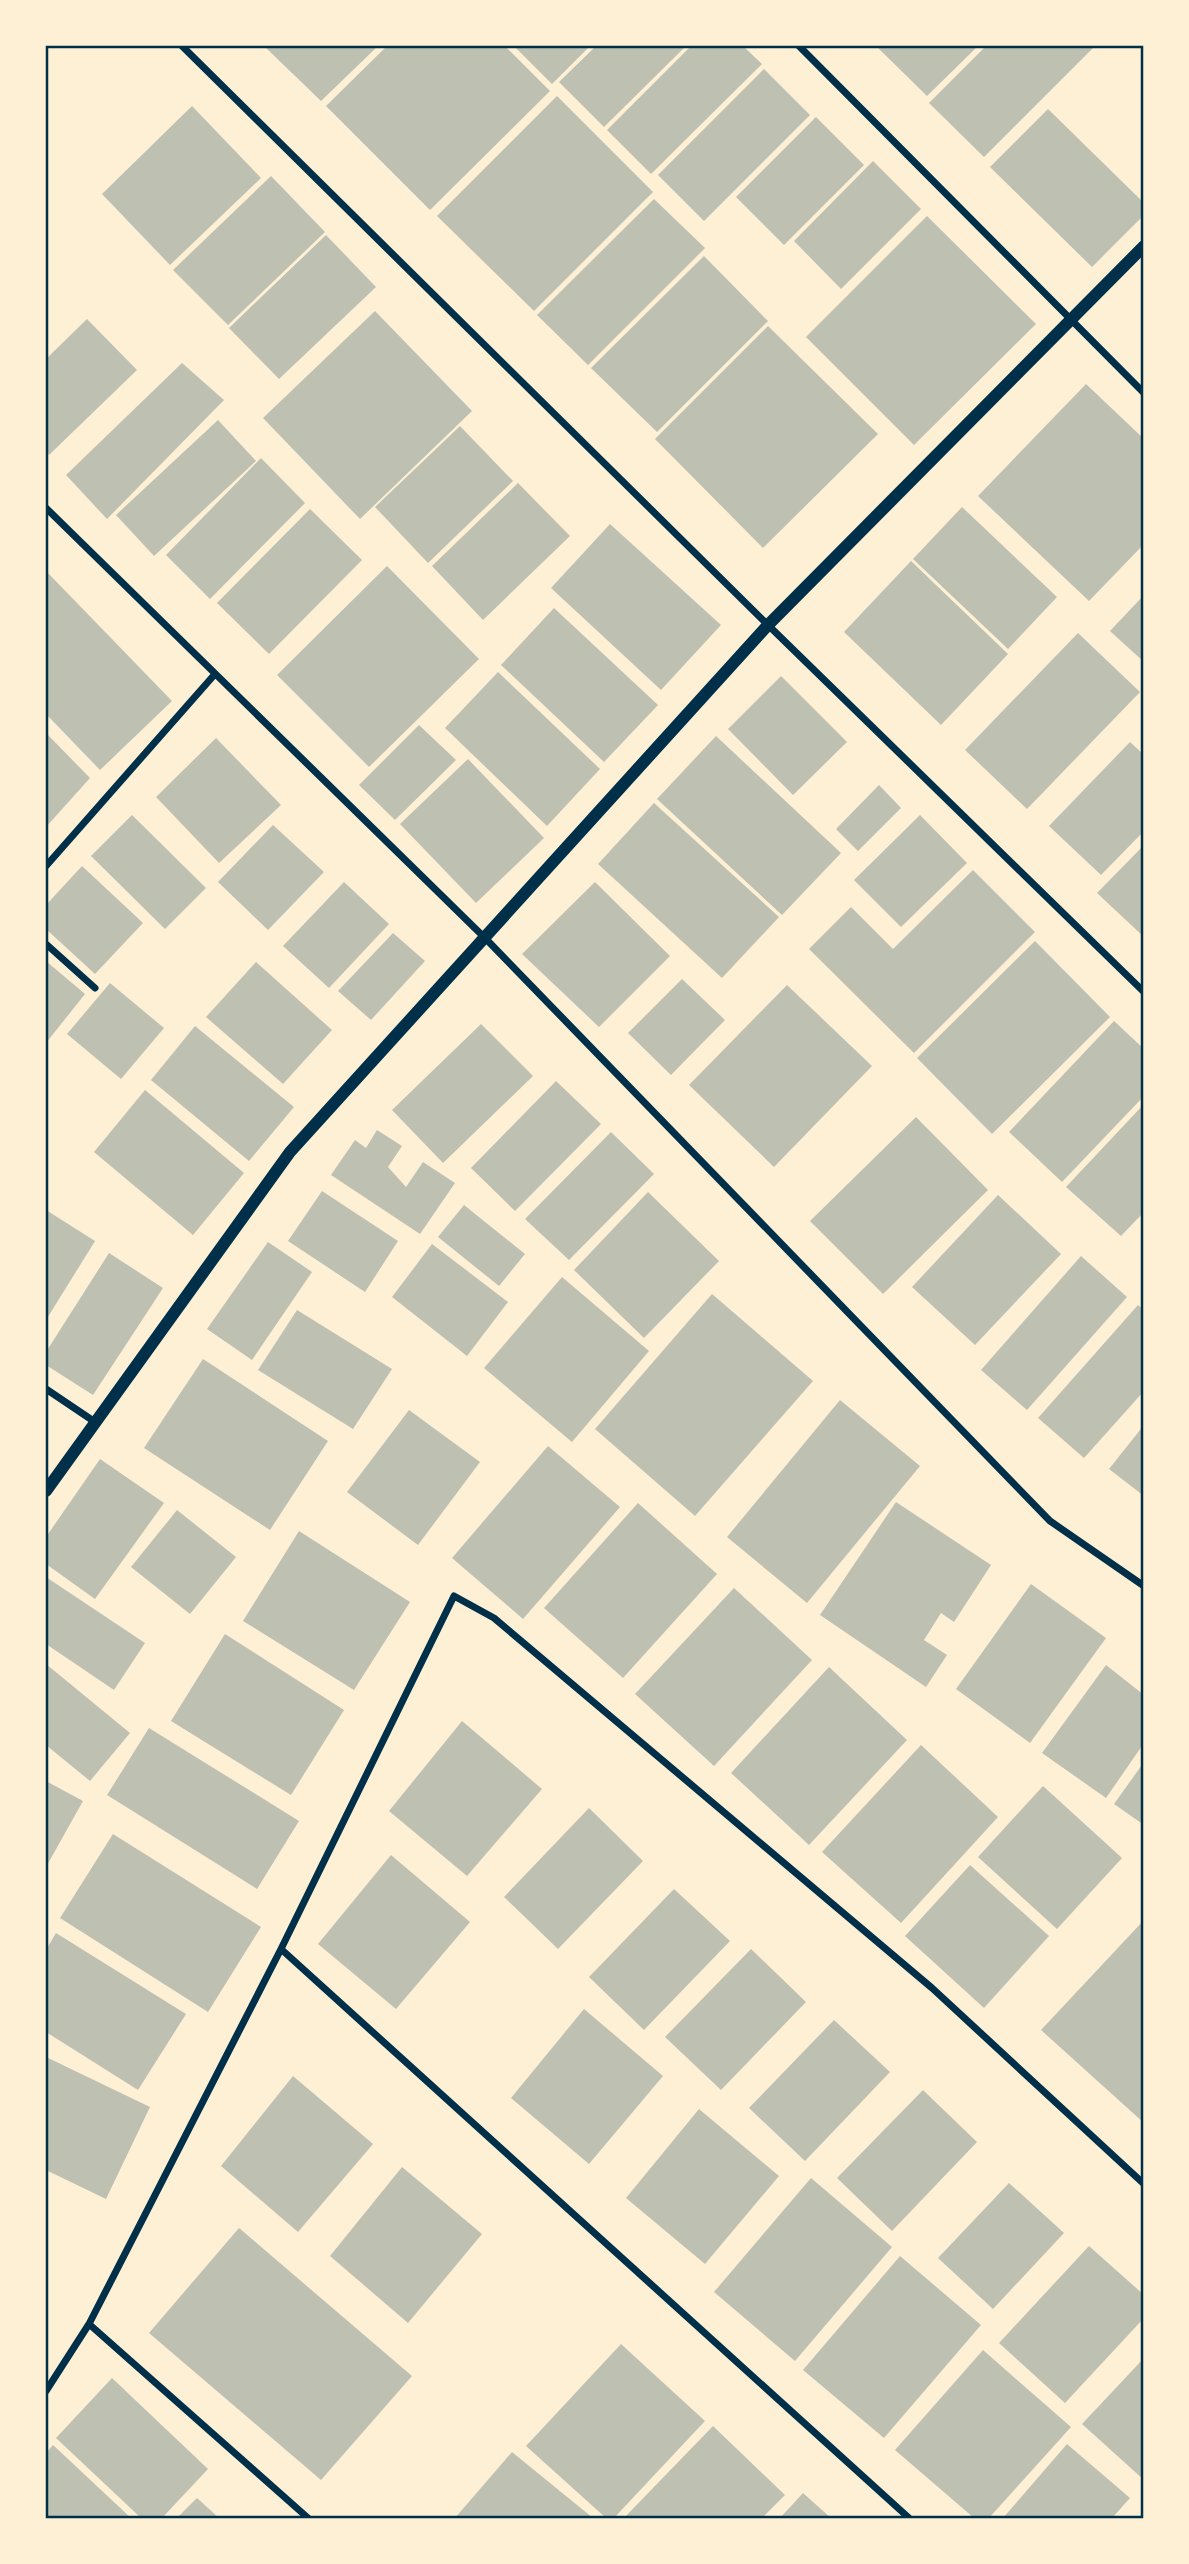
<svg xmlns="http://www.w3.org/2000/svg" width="1189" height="2564" viewBox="0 0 1189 2564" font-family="'Golos Text',sans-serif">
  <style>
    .building { fill: #bec0b2 }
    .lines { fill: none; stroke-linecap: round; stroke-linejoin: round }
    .minor { stroke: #003049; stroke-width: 7 }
    .tertiary { stroke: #003049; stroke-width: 12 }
    .neatline { fill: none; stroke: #003049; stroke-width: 2.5 }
  </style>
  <rect width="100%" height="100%" fill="#fdf0d5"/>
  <!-- building -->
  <path class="building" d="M 264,46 L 378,46 L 321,101 Z
    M 387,46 L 505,46 L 550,91 L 430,210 L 326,106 Z
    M 514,46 L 590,46 L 552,84 Z
    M 596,46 L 686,46 L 604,127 L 559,82 Z
    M 691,46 L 743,46 L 762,64 L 651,174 L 607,130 Z
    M 876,46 L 978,46 L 927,96 Z
    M 986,46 L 1095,46 L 984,157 L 929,103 Z
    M 764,69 L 810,115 L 704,221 L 658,175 Z
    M 557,96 L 653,192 L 534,311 L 437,216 Z
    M 192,106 L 261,178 L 170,265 L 102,194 Z
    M 1048,109 L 1144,203 L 1144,215 L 1092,267 L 990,167 Z
    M 816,117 L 864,165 L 784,245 L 736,197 Z
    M 873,161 L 921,209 L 841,289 L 794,241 Z
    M 271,176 L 325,232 L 228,325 L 173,270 Z
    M 654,199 L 705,248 L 588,365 L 537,315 Z
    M 927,216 L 1036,324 L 914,445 L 806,337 Z
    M 326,235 L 376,287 L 279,379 L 229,328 Z
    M 704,256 L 768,321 L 657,432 L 591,368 Z
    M 375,311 L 472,411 L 360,519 L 263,418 Z
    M 87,319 L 137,370 L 49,455 L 46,451 L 46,359 Z
    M 768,326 L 878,434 L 763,548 L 655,439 Z
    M 182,363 L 224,400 L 107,519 L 66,475 Z
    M 1086,384 L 1144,439 L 1144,544 L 1089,601 L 978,496 Z
    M 218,420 L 256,461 L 154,556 L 116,515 Z
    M 460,426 L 513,481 L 428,563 L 375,507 Z
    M 261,458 L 305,503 L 210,599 L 166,555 Z
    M 518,483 L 570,536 L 483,620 L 432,566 Z
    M 962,507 L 1057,597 L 1008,649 L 913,559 Z
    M 310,509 L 362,560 L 269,654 L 217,603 Z
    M 610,524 L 721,625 L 661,690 L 551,588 Z
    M 911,561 L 1008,654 L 941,725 L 844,632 Z
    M 387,566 L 479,659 L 369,767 L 277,675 Z
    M 46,571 L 172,701 L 100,770 L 46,714 Z
    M 1144,595 L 1144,662 L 1110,631 Z
    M 554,608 L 658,705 L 604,762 L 501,665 Z
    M 1078,633 L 1140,692 L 1027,809 L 965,750 Z
    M 498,672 L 600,769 L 547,826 L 445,728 Z
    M 781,676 L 847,742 L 793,795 L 728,729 Z
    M 419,725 L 456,760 L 395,820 L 359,785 Z
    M 46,733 L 90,778 L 46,827 Z
    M 716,736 L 841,853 L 782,915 L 657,799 Z
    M 216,738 L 281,805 L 219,863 L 156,797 Z
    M 1130,742 L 1144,755 L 1144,831 L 1101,875 L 1049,826 Z
    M 468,759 L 544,838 L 476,903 L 400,824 Z
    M 879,785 L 901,808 L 858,851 L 836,829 Z
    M 654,803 L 779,917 L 722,978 L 598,864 Z
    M 132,815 L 206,888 L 165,929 L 91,856 Z
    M 920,815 L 967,863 L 901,927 L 854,880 Z
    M 273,825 L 324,872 L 268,930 L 218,882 Z
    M 1144,845 L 1144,937 L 1097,893 Z
    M 82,866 L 143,923 L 95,974 L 46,929 L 46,905 Z
    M 973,870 L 1035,932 L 914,1053 L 809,949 L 851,907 L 893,949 Z
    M 344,882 L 389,924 L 329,988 L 283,946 Z
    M 595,882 L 670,956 L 599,1027 L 522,954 Z
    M 393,933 L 425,961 L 371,1020 L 338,991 Z
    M 1035,941 L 1110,1017 L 992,1134 L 917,1058 Z
    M 46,961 L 85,994 L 46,1043 Z
    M 256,962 L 332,1030 L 283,1084 L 206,1017 Z
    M 682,979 L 725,1020 L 671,1075 L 628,1033 Z
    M 110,983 L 164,1028 L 121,1079 L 67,1034 Z
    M 787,985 L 872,1066 L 774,1167 L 689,1085 Z
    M 1114,1021 L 1144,1049 L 1144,1096 L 1062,1182 L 1009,1132 Z
    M 481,1024 L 533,1076 L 443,1163 L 392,1110 Z
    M 195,1026 L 294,1107 L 249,1161 L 151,1080 Z
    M 556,1081 L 601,1124 L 515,1211 L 471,1168 Z
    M 145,1090 L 244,1173 L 193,1235 L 94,1152 Z
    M 1144,1104 L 1144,1212 L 1121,1236 L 1066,1187 Z
    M 916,1117 L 988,1190 L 883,1294 L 810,1221 Z
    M 377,1130 L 402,1146 L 388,1167 L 406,1187 L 423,1162 L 455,1183 L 420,1234 L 331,1175 L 355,1140 L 366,1148 Z
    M 611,1132 L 654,1174 L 569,1260 L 525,1219 Z
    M 322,1191 L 398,1241 L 365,1292 L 288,1241 Z
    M 648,1192 L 719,1261 L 644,1338 L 574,1270 Z
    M 998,1195 L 1061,1254 L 975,1345 L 912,1287 Z
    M 464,1205 L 525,1254 L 499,1286 L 438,1237 Z
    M 46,1210 L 95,1241 L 46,1320 Z
    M 268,1242 L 312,1272 L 252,1360 L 207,1329 Z
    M 432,1244 L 508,1302 L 467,1356 L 392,1297 Z
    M 109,1253 L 163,1288 L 93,1395 L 46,1365 L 46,1352 Z
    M 1081,1256 L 1127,1297 L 1027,1410 L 981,1370 Z
    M 562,1277 L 649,1351 L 572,1442 L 484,1368 Z
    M 712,1294 L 813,1381 L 695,1516 L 595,1429 Z
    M 1138,1305 L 1144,1310 L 1144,1391 L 1084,1458 L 1038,1418 Z
    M 297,1310 L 392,1369 L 353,1429 L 258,1370 Z
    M 203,1359 L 328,1441 L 270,1530 L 144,1448 Z
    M 840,1400 L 920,1466 L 807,1603 L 727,1537 Z
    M 409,1410 L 480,1462 L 418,1545 L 347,1492 Z
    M 1144,1425 L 1144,1496 L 1109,1469 Z
    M 548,1446 L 620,1507 L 523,1619 L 452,1558 Z
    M 100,1459 L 164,1503 L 95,1599 L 46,1564 L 46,1537 Z
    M 896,1502 L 991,1565 L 954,1622 L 941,1613 L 924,1640 L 947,1655 L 926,1687 L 820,1615 Z
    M 638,1503 L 717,1574 L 623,1678 L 544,1608 Z
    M 177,1510 L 236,1557 L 190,1614 L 131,1567 Z
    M 299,1531 L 410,1602 L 354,1690 L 243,1621 Z
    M 46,1577 L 145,1643 L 114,1690 L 46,1644 Z
    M 1031,1584 L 1106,1638 L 1030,1743 L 956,1689 Z
    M 734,1588 L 812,1660 L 714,1766 L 635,1694 Z
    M 225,1634 L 344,1710 L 291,1795 L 171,1721 Z
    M 46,1664 L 130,1733 L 90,1781 L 46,1745 Z
    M 1106,1665 L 1144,1695 L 1144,1743 L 1106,1798 L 1042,1753 Z
    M 829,1667 L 907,1740 L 809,1845 L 731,1773 Z
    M 462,1721 L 542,1789 L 467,1876 L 389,1811 Z
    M 149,1728 L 299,1821 L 257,1889 L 107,1795 Z
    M 921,1745 L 998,1817 L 901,1923 L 822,1852 Z
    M 1144,1762 L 1144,1825 L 1114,1804 Z
    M 46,1781 L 83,1801 L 46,1867 Z
    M 1043,1786 L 1122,1858 L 1057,1929 L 978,1857 Z
    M 589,1808 L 643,1861 L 558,1949 L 504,1897 Z
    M 113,1834 L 261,1927 L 208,2012 L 60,1918 Z
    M 391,1855 L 470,1922 L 396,2009 L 318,1944 Z
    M 970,1865 L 1049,1936 L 984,2008 L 905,1936 Z
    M 674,1889 L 730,1941 L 644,2030 L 589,1977 Z
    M 1144,1920 L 1144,2123 L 1041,2030 Z
    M 56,1933 L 186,2014 L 138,2090 L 46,2032 L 46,1950 Z
    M 751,1949 L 806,2002 L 721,2090 L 665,2037 Z
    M 584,2009 L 663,2076 L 589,2164 L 511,2098 Z
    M 834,2020 L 890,2072 L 805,2161 L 749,2108 Z
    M 46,2057 L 150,2107 L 106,2199 L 46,2170 Z
    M 293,2076 L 373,2144 L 298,2232 L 221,2166 Z
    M 923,2090 L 977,2142 L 892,2231 L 837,2178 Z
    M 699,2109 L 779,2176 L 705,2264 L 626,2198 Z
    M 402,2167 L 482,2234 L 408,2323 L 330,2256 Z
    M 811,2178 L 892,2247 L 795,2361 L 714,2292 Z
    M 1009,2183 L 1064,2233 L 993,2309 L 938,2258 Z
    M 239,2228 L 412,2376 L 321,2480 L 149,2333 Z
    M 1089,2246 L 1144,2295 L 1144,2318 L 1065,2403 L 999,2343 Z
    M 900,2256 L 981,2325 L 884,2438 L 803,2370 Z
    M 621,2344 L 705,2421 L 614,2518 L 606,2518 L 526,2446 Z
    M 983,2350 L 1071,2427 L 989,2518 L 974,2518 L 895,2450 Z
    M 1144,2358 L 1144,2480 L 1082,2424 Z
    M 112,2378 L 208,2469 L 162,2518 L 141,2518 L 56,2438 Z
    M 713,2426 L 785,2495 L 762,2518 L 624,2518 Z
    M 1067,2444 L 1130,2498 L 1112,2518 L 1003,2518 Z
    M 53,2445 L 131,2518 L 46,2518 L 46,2453 Z
    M 512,2452 L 593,2518 L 455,2518 Z
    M 803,2493 L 831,2518 L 780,2518 Z
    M 197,2498 L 219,2518 L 177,2518 Z"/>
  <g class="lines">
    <!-- minor -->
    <path class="minor" d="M 182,46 L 768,625 L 1144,992
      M 799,46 L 1144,393
      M 46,508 L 486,939 L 1050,1521 L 1144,1586
      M 46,866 L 215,674
      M 46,944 L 95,988
      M 46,1389 L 95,1422
      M 281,1949 L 909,2518
      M 89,2324 L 308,2518
      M 46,2391 L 89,2324 L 281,1949 L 454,1596 L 494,1618 L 932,1988 L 1144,2184"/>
    <!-- tertiary -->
    <path class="tertiary" d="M 46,1491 L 290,1152 L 768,625 L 1144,246"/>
  </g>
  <!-- border -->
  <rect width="1189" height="2564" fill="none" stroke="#fdf0d5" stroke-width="94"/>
  <rect x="47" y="47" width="1095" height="2470" class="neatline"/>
</svg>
